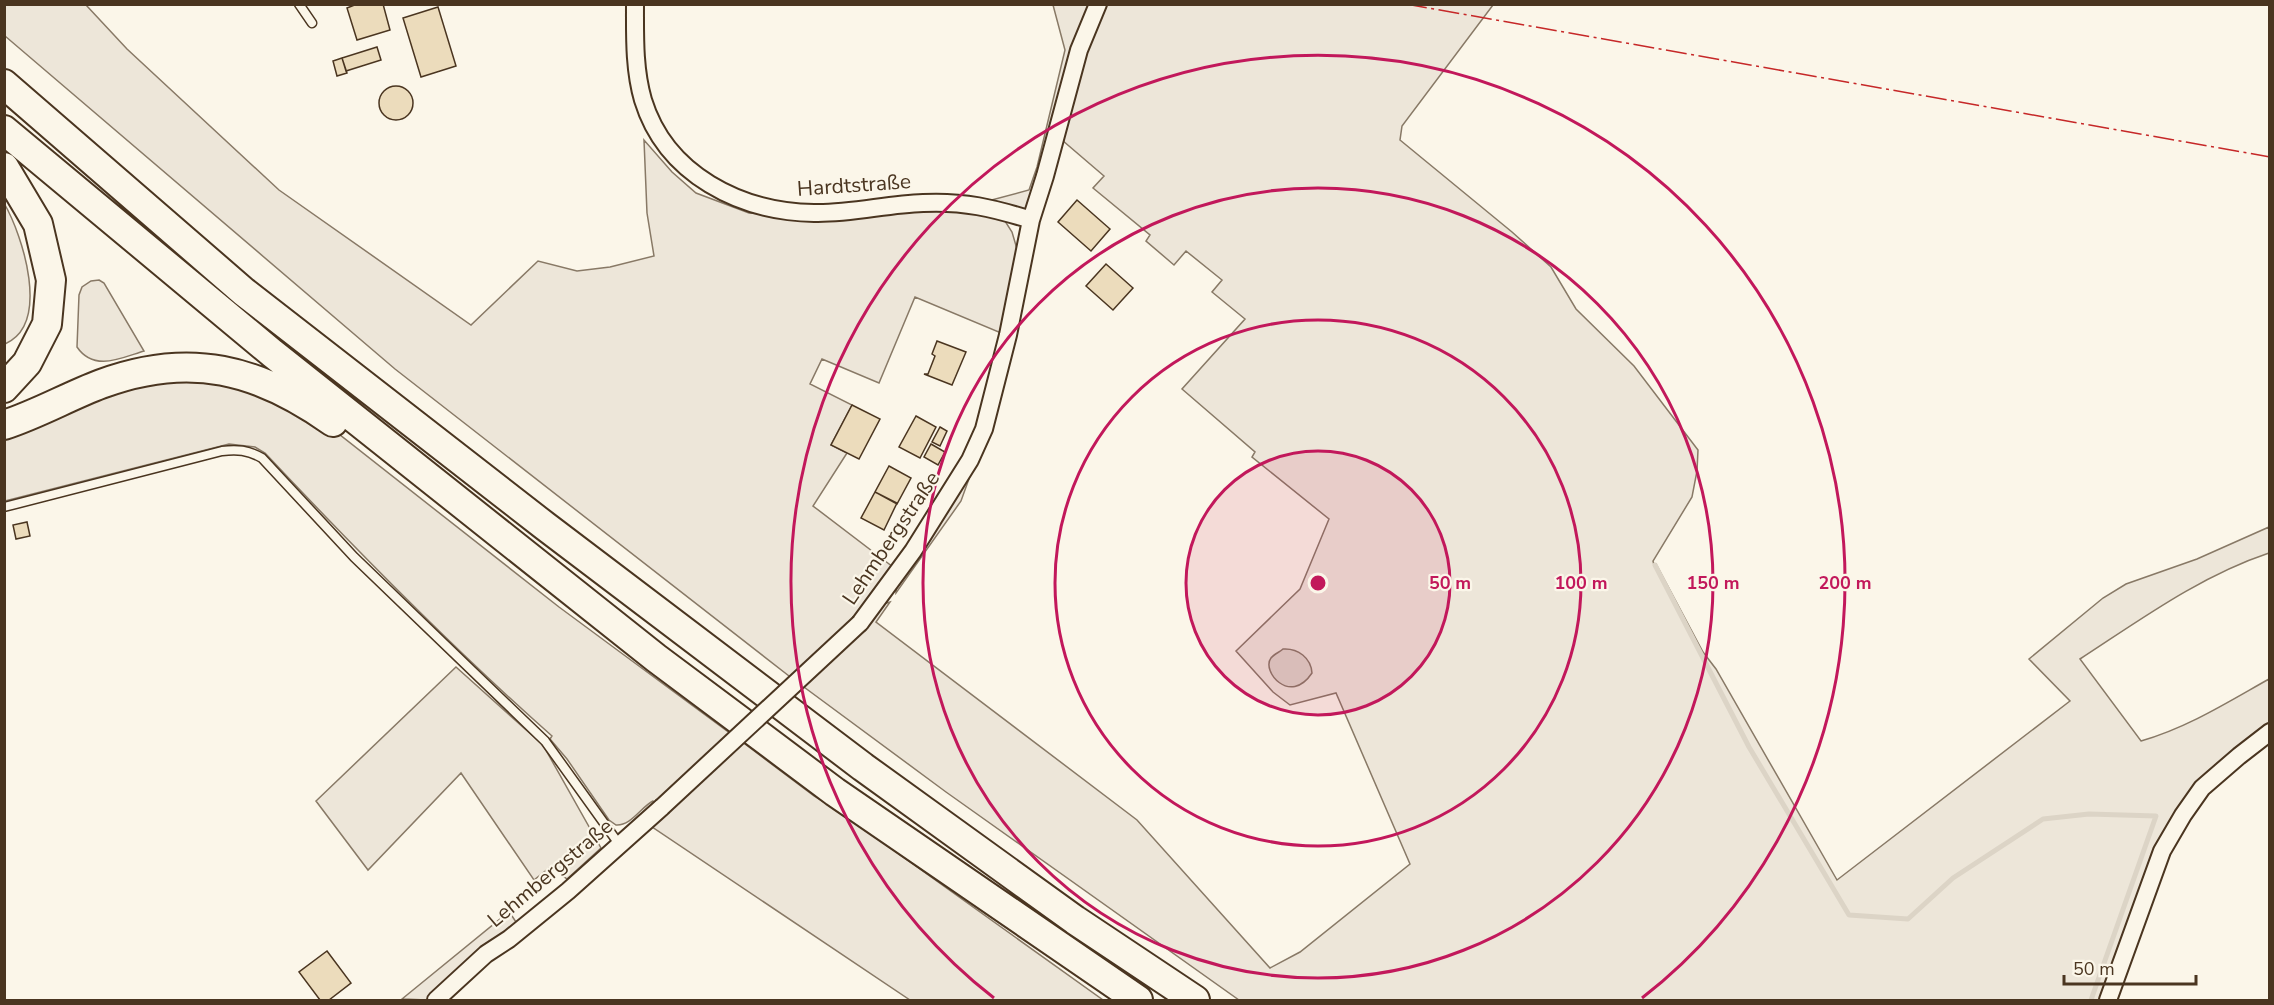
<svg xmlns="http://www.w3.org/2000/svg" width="2274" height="1005" viewBox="0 0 2274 1005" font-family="'Nunito Sans',sans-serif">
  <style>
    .green { fill: #ede6d9; stroke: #887966; stroke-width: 1.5 }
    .water { fill: #dcd4c6; stroke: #887966; stroke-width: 1.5 }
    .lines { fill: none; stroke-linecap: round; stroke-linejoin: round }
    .stream { stroke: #dcd4c6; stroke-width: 5 }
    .building { fill: #ecdcbc; stroke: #4a3520; stroke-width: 1.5 }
    .service-casing { stroke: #4a3520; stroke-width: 11 }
    .minor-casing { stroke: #4a3520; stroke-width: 20 }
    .motorway-casing { stroke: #4a3520; stroke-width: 32 }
    .service { stroke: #fbf6e9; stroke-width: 8 }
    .minor { stroke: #fbf6e9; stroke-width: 16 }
    .motorway { stroke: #fbf6e9; stroke-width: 28 }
    .minor-bridge-casing { stroke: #4a3520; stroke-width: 20; stroke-linecap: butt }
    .minor-bridge { stroke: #fbf6e9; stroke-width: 16 }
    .power { stroke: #c62828; stroke-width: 1.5; stroke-dasharray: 21 4.5 3 4.5; stroke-linecap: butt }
    .ring { fill: none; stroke: #c2185b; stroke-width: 3 }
    .labels { text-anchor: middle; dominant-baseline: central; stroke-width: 4.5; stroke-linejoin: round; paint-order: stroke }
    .street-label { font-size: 21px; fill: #4a3520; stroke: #fbf6e9 }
    .centre { fill: #c2185b; stroke: #fbf6e9; stroke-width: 3 }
    .ring-label { font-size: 18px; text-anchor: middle; font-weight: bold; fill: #c2185b; stroke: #fbf6e9; stroke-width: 4.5; stroke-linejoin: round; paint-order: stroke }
  </style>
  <rect width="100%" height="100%" fill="#fbf6e9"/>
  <!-- green -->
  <path class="green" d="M 5,5 L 86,5 L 127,49 L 279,190 L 471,325 L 538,261 L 577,271 L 610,267 L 654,256 L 647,213 L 644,140 L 672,172 L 696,193 L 749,213 L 816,218 L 939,207 L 985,211 L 1005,221 L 1012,232 L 1017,249 L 1001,333 L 915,297 L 879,383 L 822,359 L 810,384 L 852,405 L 831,445 L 847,453 L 813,506 L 893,567 L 883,604 L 890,602 L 876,622 L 1137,820 L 1270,968 L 1300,952 L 1410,864 L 1336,693 L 1290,705 L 1273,692 L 1236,651 L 1300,589 L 1329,519 L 1252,457 L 1255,452 L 1182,389 L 1245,319 L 1212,292 L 1222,280 L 1186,251 L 1174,265 L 1146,241 L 1150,235 L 1093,188 L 1104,176 L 1062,140 L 1087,40 L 1104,5 L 1493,5 L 1402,126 L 1400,140 L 1512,232 L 1551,267 L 1576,309 L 1634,366 L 1698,450 L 1697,471 L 1692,497 L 1653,561 L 1654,565 L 1656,564 L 1703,652 L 1716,669 L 1837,880 L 2070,701 L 2029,659 L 2103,598 L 2126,584 L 2197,559 L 2269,527 L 2269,553 C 2200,576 2140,620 2080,659 L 2141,741 C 2187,728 2228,702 2269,679 L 2269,722 L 2196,785 L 2102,1000 L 1239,1000 L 946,792 L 789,676 L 395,369 L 5,36 Z
    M 1053,5 L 1091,5 L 1039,177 L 1025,213 L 984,202 L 1029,190 L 1037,167 L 1065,50 Z
    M 4,203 C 23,236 51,324 5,344 Z
    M 99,280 L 104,283 L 144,351 C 121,358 94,372 77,347 L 79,295 L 82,287 L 91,281 Z
    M 219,377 L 326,424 L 559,607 L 731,734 L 656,803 L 653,801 C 641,807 631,826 616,825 L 609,820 L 567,759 L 550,739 L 552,736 C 451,647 357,551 265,453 L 255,447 L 229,444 L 5,501 L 5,435 L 154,379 Z
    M 992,431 L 970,476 L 961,501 L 896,593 L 896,588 L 987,435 Z
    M 456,667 L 543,745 L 601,848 L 567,879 L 555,870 L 549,868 L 534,880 L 461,773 L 368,870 L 316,801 Z
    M 741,741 L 814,796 L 843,814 L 1103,1000 L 910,1000 L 649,825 L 579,893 L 580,887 Z
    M 510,913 L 516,922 L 511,929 L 482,950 L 427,1000 L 402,999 L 505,915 Z"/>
  <!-- water -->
  <path class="water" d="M 1283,649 C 1298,648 1311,658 1312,673 C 1290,706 1261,671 1271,658 C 1274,654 1280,652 1283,649 Z"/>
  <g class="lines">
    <!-- stream -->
    <path class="stream" d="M 1655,565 L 1749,747 L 1849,915 L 1908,919 L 1953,878 L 2043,819 L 2089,814 L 2156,816 L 2091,1000"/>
  </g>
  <!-- building -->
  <path class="building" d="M 357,4 L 383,4 L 390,30 L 357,40 L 347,8 Z
    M 438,7 L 456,66 L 421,77 L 403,18 Z
    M 377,47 L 381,60 L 346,71 L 342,58 Z
    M 342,58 L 347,73 L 337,76 L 333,61 Z
    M379 103a17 17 0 1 1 34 0a17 17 0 1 1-34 0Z
    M 1077,200 L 1110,229 L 1091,251 L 1058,222 Z
    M 1106,264 L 1133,288 L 1113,310 L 1086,286 Z
    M 937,341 L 966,352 L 952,385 L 924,374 L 928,374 L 935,356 L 932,354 Z
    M 852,405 L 880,419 L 859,459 L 831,445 Z
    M 916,416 L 936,427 L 920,458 L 899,447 Z
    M 940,427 L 947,431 L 940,446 L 932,442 Z
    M 931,444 L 945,452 L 938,465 L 924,457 Z
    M 889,466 L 911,478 L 897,504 L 875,492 Z
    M 875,492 L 897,503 L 884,530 L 861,518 Z
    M 27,522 L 30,536 L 16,539 L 13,525 Z
    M 327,951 L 351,983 L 329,1000 L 320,1000 L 299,972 Z"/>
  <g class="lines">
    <defs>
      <path id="service" d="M 299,4 L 312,23
        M 4,507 L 222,451 C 237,449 248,450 262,458 L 354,557 L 545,741 L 619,844"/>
      <path id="minor" d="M 635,4 C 635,36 634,69 643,100 C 666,175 741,212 814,213 C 851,214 887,204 923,203 C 964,201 993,208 1031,220
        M 860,623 L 913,551 L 970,460 L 984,429 L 1008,335 L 1031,220 L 1045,176 L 1079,50 L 1098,4
        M 436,1000 L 486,954 L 509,939 L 568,891 L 662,807
        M 2108,1000 L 2162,851 L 2183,815 L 2202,788 L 2239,756 L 2270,732"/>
      <path id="motorway" d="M 4,84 L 244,292 L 545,526 L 863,767 L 1075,920 L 1195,1000
        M 4,130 L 272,353 L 656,658 L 835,792 L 1138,1000
        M 4,167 L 38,224 L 51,280 L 47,324 L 27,363 L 4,388
        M 4,425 C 38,414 69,396 101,384 C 190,351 258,369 333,422"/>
    </defs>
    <!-- service casing -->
    <use href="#service" class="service-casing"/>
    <!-- minor casing -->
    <use href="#minor" class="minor-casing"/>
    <!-- motorway casing -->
    <use href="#motorway" class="motorway-casing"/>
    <!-- service -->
    <use href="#service" class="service"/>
    <!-- minor -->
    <use href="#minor" class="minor"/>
    <!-- motorway -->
    <use href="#motorway" class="motorway"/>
    <defs>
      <path id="minor-bridge" d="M 662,807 L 860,623"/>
    </defs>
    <!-- minor-bridge casing -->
    <use href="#minor-bridge" class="minor-bridge-casing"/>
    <!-- minor-bridge -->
    <use href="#minor-bridge" class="minor-bridge"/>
    <!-- power -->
    <path class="power" d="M 1406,4 L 2270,157"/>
  </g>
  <!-- distance rings -->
  <circle cx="1318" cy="583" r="132" fill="#c2185b" fill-opacity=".12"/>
  <g class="ring">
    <circle cx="1318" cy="583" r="132"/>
    <circle cx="1318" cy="583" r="263"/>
    <circle cx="1318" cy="583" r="395"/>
    <path d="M994 998A527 527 0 1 1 1642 998"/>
  </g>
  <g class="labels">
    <!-- street labels -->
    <g class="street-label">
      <text transform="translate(854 185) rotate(-4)">Hardtstraße</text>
      <text transform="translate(891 538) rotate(-56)">Lehmbergstraße</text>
      <text transform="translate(550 873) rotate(-40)">Lehmbergstraße</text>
    </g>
  </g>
  <circle cx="1318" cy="583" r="9" class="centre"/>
  <g class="ring-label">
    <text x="1450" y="589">50 m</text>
    <text x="1581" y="589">100 m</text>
    <text x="1713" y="589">150 m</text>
    <text x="1845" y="589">200 m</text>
  </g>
  <!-- border -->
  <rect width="2274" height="1005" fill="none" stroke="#4a3520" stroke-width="12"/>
  <!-- scale -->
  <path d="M2064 975v9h132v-9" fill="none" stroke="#4a3520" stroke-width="3"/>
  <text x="2073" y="975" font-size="18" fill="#4a3520" stroke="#fbf6e9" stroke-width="4.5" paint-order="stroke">50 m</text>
</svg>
